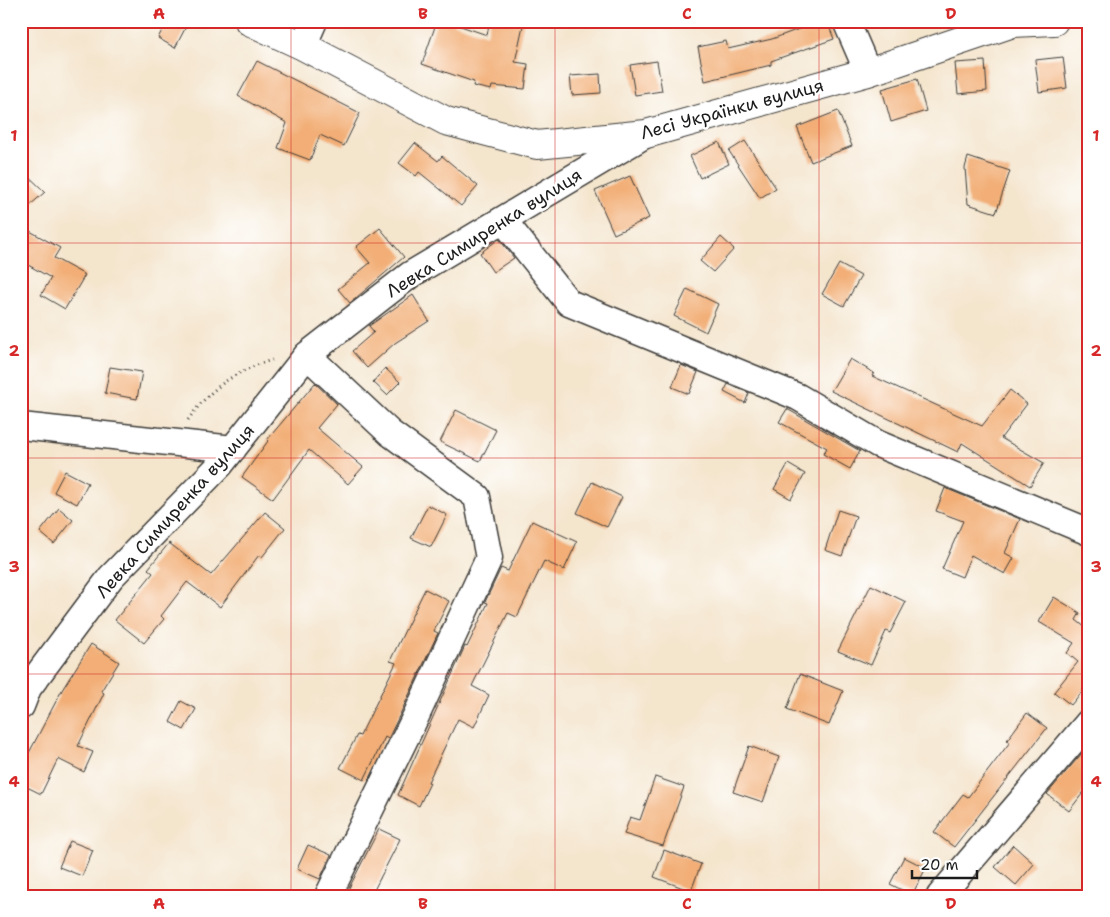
<svg xmlns="http://www.w3.org/2000/svg" width="1110" height="917" viewBox="0 0 1110 917" font-family="'Shantell Sans',sans-serif">
  <style>
    .building { fill: #f2ae76 }
    .lines { fill: none; stroke-linecap: round; stroke-linejoin: round }
    .minor-casing { stroke: #3c3a37; stroke-width: 29 }
    .tertiary-casing { stroke: #3c3a37; stroke-width: 30 }
    .path { stroke: #3c3a37; stroke-width: 3; stroke-dasharray: 1 4; stroke-linecap: butt }
    .minor { stroke: #fff; stroke-width: 26 }
    .tertiary { stroke: #fff; stroke-width: 28 }
    .grid { fill: none; stroke: #d62828; stroke-width: 1; stroke-opacity: 0.55 }
    .labels { text-anchor: middle; dominant-baseline: central; stroke-width: 5; stroke-linejoin: round; paint-order: stroke }
    .street-label { font-size: 18px; fill: #1c1c1c; stroke: #fff }
    .neatline { fill: none; stroke: #d62828; stroke-width: 2 }
    .grid-label { font-size: 16px; text-anchor: middle; font-weight: bold; fill: #d62828 }
  </style>
  <rect width="100%" height="100%" fill="#fff"/>
  <filter id="ink" filterUnits="userSpaceOnUse"><feTurbulence type="fractalNoise" baseFrequency=".02" numOctaves="2"/><feDisplacementMap in="SourceGraphic" scale="10" xChannelSelector="R" yChannelSelector="G"/><feConvolveMatrix kernelMatrix="1 2 1 2 8 2 1 2 1" color-interpolation-filters="sRGB"/></filter>
  <filter id="wash" filterUnits="userSpaceOnUse"><feTurbulence type="fractalNoise" baseFrequency=".0096" numOctaves="4" result="noise"/><feDisplacementMap in="SourceGraphic" scale="20" xChannelSelector="R" yChannelSelector="G"/><feGaussianBlur stdDeviation="1.12" result="paint"/><feColorMatrix in="noise" values="0 0 0 0 0 0 0 0 0 0 0 0 0 0 0 0 0 1.4 0 .05"/><feComposite in="paint" operator="in"/></filter>
  <g filter="url(#wash)">
    <rect width="100%" height="100%" fill="#f4e5cd"/>
    <g id="blocks">
      <!-- building -->
      <path class="building" d="M 167,21 L 189,21 L 175,48 L 158,38 Z
        M 437,21 L 446,21 L 487,35 L 490,21 L 524,21 L 515,62 L 528,64 L 525,89 L 492,86 L 491,90 L 473,86 L 474,82 L 422,64 Z
        M 805,21 L 827,21 L 834,39 L 771,61 L 771,65 L 705,81 L 698,47 L 726,41 L 728,49 L 772,39 L 807,26 Z
        M 1063,57 L 1067,88 L 1039,92 L 1035,60 Z
        M 257,61 L 360,113 L 344,146 L 320,135 L 310,160 L 278,148 L 287,123 L 238,96 Z
        M 657,61 L 662,91 L 635,95 L 630,65 Z
        M 985,61 L 987,91 L 958,94 L 955,63 Z
        M 600,74 L 601,93 L 572,95 L 570,76 Z
        M 917,79 L 926,111 L 891,122 L 882,89 Z
        M 838,111 L 852,146 L 811,162 L 797,127 Z
        M 745,141 L 776,188 L 760,198 L 729,151 Z
        M 719,142 L 729,164 L 700,178 L 690,156 Z
        M 415,143 L 438,161 L 442,156 L 478,186 L 461,206 L 419,172 L 416,176 L 399,163 Z
        M 968,157 L 1010,171 L 996,213 L 968,204 L 965,168 Z
        M 21,169 L 45,192 L 21,213 Z
        M 630,176 L 649,218 L 614,234 L 595,191 Z
        M 21,226 L 60,248 L 54,258 L 85,275 L 65,309 L 41,295 L 51,278 L 21,261 Z
        M 380,228 L 404,257 L 350,303 L 338,289 L 370,263 L 356,247 Z
        M 721,237 L 734,249 L 713,272 L 700,261 Z
        M 499,239 L 514,258 L 493,272 L 480,253 Z
        M 839,264 L 861,276 L 844,306 L 822,294 Z
        M 687,289 L 718,304 L 706,332 L 674,316 Z
        M 413,295 L 429,321 L 395,343 L 367,368 L 352,351 L 374,332 L 369,326 Z
        M 850,359 L 874,373 L 872,376 L 982,426 L 1010,390 L 1027,404 L 1001,438 L 1044,463 L 1030,486 L 962,443 L 958,452 L 831,391 Z
        M 681,365 L 698,372 L 689,394 L 672,387 Z
        M 110,367 L 142,372 L 137,399 L 105,393 Z
        M 385,368 L 400,382 L 387,395 L 373,382 Z
        M 315,383 L 337,404 L 317,428 L 363,467 L 348,484 L 309,450 L 273,499 L 242,477 L 268,441 L 267,440 Z
        M 728,384 L 749,393 L 745,403 L 724,392 Z
        M 787,409 L 860,451 L 850,469 L 823,454 L 827,448 L 779,422 Z
        M 456,410 L 496,430 L 480,461 L 440,442 Z
        M 788,464 L 805,474 L 791,499 L 774,489 Z
        M 65,471 L 88,483 L 77,504 L 54,492 Z
        M 592,482 L 622,497 L 607,527 L 577,513 Z
        M 945,488 L 1020,519 L 1005,553 L 1014,558 L 1005,574 L 971,555 L 962,577 L 942,569 L 963,521 L 936,511 Z
        M 428,505 L 447,515 L 431,547 L 411,538 Z
        M 59,508 L 73,520 L 54,544 L 40,532 Z
        M 838,510 L 856,516 L 842,556 L 825,550 Z
        M 265,512 L 285,528 L 262,557 L 259,555 L 220,607 L 187,582 L 161,616 L 164,619 L 144,643 L 115,620 L 153,573 L 148,569 L 169,543 L 211,575 Z
        M 532,521 L 577,542 L 564,570 L 544,561 L 517,617 L 508,613 L 472,686 L 489,695 L 474,727 L 458,719 L 428,782 L 430,783 L 419,806 L 398,795 L 465,646 L 467,647 L 488,603 L 485,602 L 501,568 L 508,571 Z
        M 871,585 L 906,602 L 890,633 L 886,631 L 871,665 L 838,651 Z
        M 425,589 L 449,601 L 434,631 L 438,633 L 402,710 L 388,739 L 385,737 L 364,780 L 340,768 L 357,735 L 360,736 L 396,663 L 390,661 Z
        M 1054,597 L 1080,613 L 1076,620 L 1086,628 L 1089,625 L 1089,683 L 1071,705 L 1054,692 L 1078,662 L 1067,653 L 1074,643 L 1039,622 Z
        M 91,644 L 119,662 L 101,691 L 104,693 L 78,746 L 93,752 L 84,772 L 58,759 L 41,794 L 21,784 L 21,768 L 62,690 Z
        M 800,674 L 843,691 L 829,725 L 787,709 Z
        M 181,701 L 196,709 L 184,730 L 170,722 Z
        M 1027,713 L 1047,728 L 954,847 L 934,832 L 963,794 L 968,797 L 1010,742 L 1007,740 Z
        M 1089,745 L 1089,785 L 1069,811 L 1047,794 Z
        M 749,746 L 779,757 L 763,802 L 733,792 Z
        M 655,777 L 684,787 L 663,846 L 624,834 L 630,817 L 640,820 Z
        M 379,829 L 400,839 L 371,896 L 345,896 Z
        M 70,841 L 93,850 L 82,876 L 59,867 Z
        M 308,845 L 331,855 L 320,879 L 297,869 Z
        M 1013,845 L 1034,864 L 1016,885 L 995,867 Z
        M 664,850 L 701,864 L 691,891 L 654,877 Z
        M 904,857 L 926,868 L 912,895 L 890,884 Z"/>
    </g>
  </g>
  <g filter="url(#ink)">
    <use href="#blocks" fill-opacity="0" stroke="#3c3a37" stroke-width="1"/>
    <g class="lines">
      <defs>
        <path id="minor" d="M 846,21 L 868,72
          M 303,46 L 314,21
          M 503,220 L 569,303 L 798,397 L 878,444 L 1089,532
          M 307,355 L 390,433 L 477,497 L 489,558 L 416,716 L 328,896
          M 21,426 L 233,449
          M 21,706 L 28,688 L 111,577 L 220,465 L 307,355 L 410,275 L 646,134
          M 940,896 L 1089,722"/>
        <path id="tertiary" d="M 249,21 L 303,46 L 446,121 L 537,145 L 646,134 L 868,72 L 1013,23 L 1054,21"/>
      </defs>
      <!-- minor casing -->
      <use href="#minor" class="minor-casing"/>
      <!-- tertiary casing -->
      <use href="#tertiary" class="tertiary-casing"/>
      <!-- path -->
      <path class="path" d="M 188,420 C 210,388 235,371 272,360"/>
      <!-- minor -->
      <use href="#minor" class="minor"/>
      <!-- tertiary -->
      <use href="#tertiary" class="tertiary"/>
    </g>
  </g>
  <!-- grid -->
  <path class="grid" d="M 291,21 L 291,896M 555,21 L 555,896M 819,21 L 819,896M 21,243 L 1089,243M 21,458 L 1089,458M 21,674 L 1089,674"/>
  <g class="labels">
    <!-- street labels -->
    <g class="street-label">
      <text transform="translate(732 109) rotate(-15)">Лесі Українки вулиця</text>
      <text transform="translate(484 233) rotate(-32)">Левка Симиренка вулиця</text>
      <text transform="translate(175 511) rotate(-48)">Левка Симиренка вулиця</text>
    </g>
  </g>
  <!-- margin -->
  <rect width="1110" height="917" fill="none" stroke="#fff" stroke-width="55"/>
  <!-- scale -->
  <path d="M912 870v8h65v-8" fill="none" stroke="#1c1c1c" stroke-width="2.5"/>
  <text x="920" y="870" font-size="15" fill="#1c1c1c" stroke="#ffffff" stroke-width="4" paint-order="stroke">20 m</text>
  <rect x="28" y="28" width="1054" height="862" class="neatline"/>
  <g class="grid-label">
    <text x="159" y="19">A</text>
    <text x="423" y="19">B</text>
    <text x="687" y="19">C</text>
    <text x="951" y="19">D</text>
    <text x="14" y="141">1</text>
    <text x="1096" y="141">1</text>
    <text x="14" y="356">2</text>
    <text x="1096" y="356">2</text>
    <text x="14" y="572">3</text>
    <text x="1096" y="572">3</text>
    <text x="14" y="787">4</text>
    <text x="1096" y="787">4</text>
    <text x="159" y="909">A</text>
    <text x="423" y="909">B</text>
    <text x="687" y="909">C</text>
    <text x="951" y="909">D</text>
  </g>
</svg>
